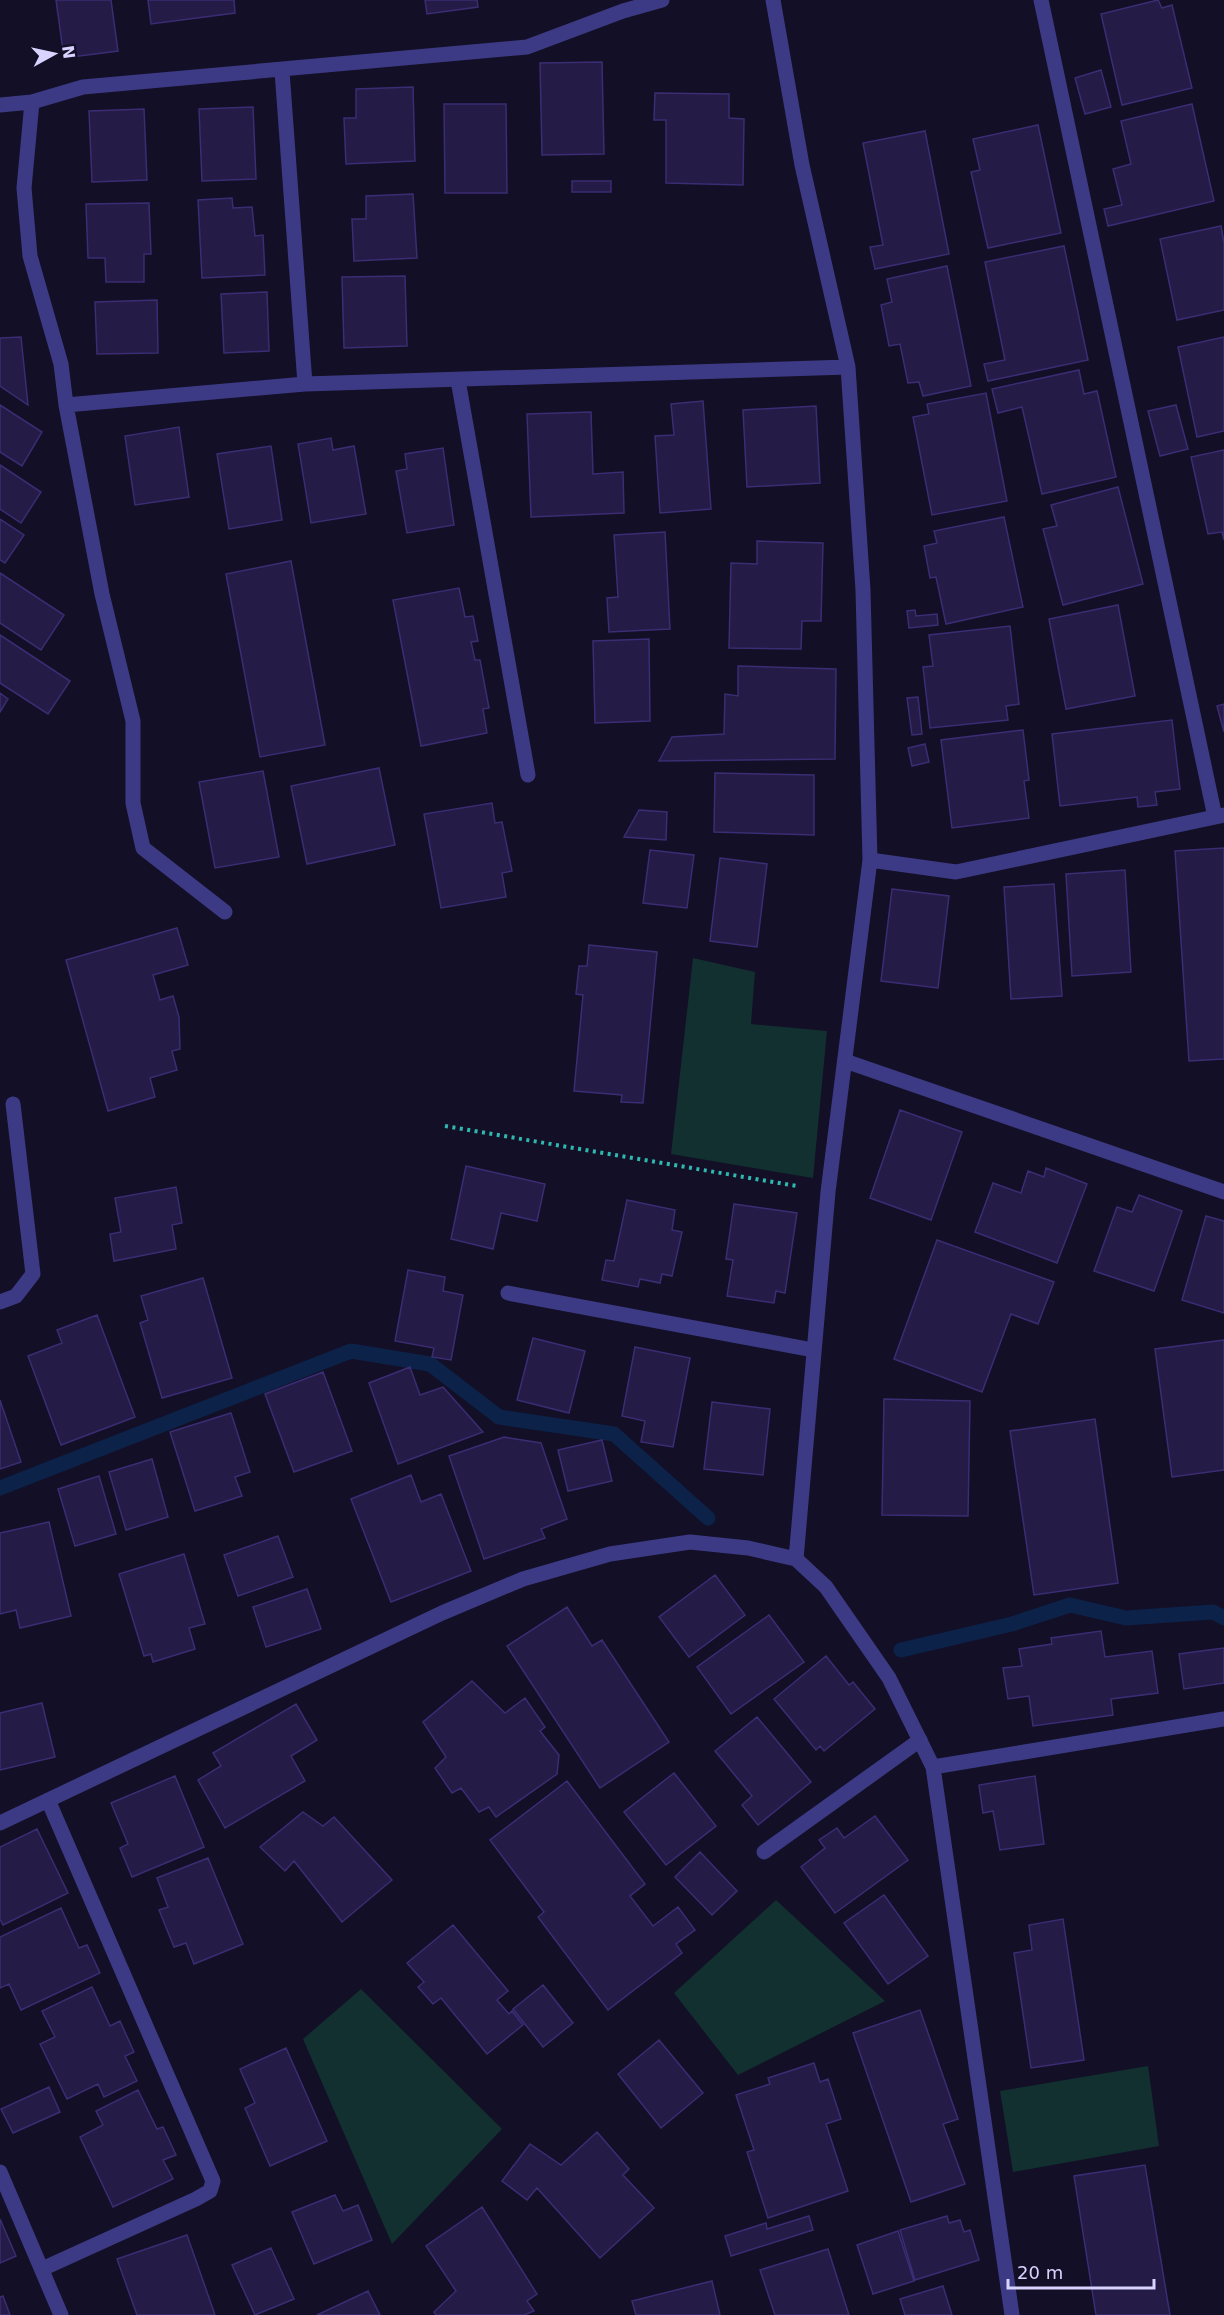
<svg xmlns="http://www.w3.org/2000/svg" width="1224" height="2315" viewBox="0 0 1224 2315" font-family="'DejaVu Sans',sans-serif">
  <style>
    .green { fill: #12302f }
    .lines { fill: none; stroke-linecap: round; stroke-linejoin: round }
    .stream { stroke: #0c2248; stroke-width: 15 }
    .building { fill: #241b47; stroke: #3b2d73; stroke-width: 1.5 }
    .path { stroke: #2fb8b0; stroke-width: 4; stroke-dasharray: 3 4.5; stroke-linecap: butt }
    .lane { stroke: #3d3a85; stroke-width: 15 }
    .street { stroke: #3d3a85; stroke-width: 15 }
  </style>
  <rect width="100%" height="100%" fill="#130f26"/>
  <!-- green -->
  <path class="green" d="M 693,958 L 755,972 L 751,1024 L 827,1031 L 813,1178 L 671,1154 Z
    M 776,1900 L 885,2001 L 738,2075 L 674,1993 Z
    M 361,1989 L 502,2129 L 392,2244 L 303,2039 Z
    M 1148,2066 L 1159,2146 L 1013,2172 L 1000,2091 Z"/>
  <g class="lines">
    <!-- stream -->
    <path class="stream" d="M 0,1488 L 351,1351 L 430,1364 L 499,1417 L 614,1434 L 708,1518
      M 901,1650 L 1012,1624 L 1070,1605 L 1126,1618 L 1213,1612 L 1224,1618"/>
  </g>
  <!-- building -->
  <path class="building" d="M 56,0 L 111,0 L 118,51 L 64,58 Z
    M 148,0 L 234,0 L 235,13 L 151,24 Z
    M 425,0 L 477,0 L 478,7 L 427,14 Z
    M 1158,0 L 1162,8 L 1172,5 L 1192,88 L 1122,105 L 1101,14 Z
    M 602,62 L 604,154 L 542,155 L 540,63 Z
    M 1101,70 L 1111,107 L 1085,114 L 1075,78 Z
    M 413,87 L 415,161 L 346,164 L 344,118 L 356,118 L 356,89 Z
    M 655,93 L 729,94 L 729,118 L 744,119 L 743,185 L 666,183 L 666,120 L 654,120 Z
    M 444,104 L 506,104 L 507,193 L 445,193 Z
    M 1192,104 L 1214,201 L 1108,226 L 1104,209 L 1122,205 L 1113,169 L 1131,164 L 1121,121 Z
    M 253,107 L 256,179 L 202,181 L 199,109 Z
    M 144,109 L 147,180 L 92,182 L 89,111 Z
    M 1038,125 L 1061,233 L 988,248 L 971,172 L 980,170 L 973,139 Z
    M 925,131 L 949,254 L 875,269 L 870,247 L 883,245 L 863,143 Z
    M 572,181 L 611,181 L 611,192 L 572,192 Z
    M 413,194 L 417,258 L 354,261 L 352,219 L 366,219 L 366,196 Z
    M 232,198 L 233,208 L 252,207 L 255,236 L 263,235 L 265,275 L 202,278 L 198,200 Z
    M 149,203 L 151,254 L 144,254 L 144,282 L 106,282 L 105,258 L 88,258 L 86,204 Z
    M 1221,226 L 1224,243 L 1224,310 L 1177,320 L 1160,239 Z
    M 1064,246 L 1088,360 L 988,381 L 984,364 L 1005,360 L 985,262 Z
    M 947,266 L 971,386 L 923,396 L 919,382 L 908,383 L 900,344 L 889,346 L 881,305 L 892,302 L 887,279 Z
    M 405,276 L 407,346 L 344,348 L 342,277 Z
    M 267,292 L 269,351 L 224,353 L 221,294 Z
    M 157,300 L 158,353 L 97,354 L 95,302 Z
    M 21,337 L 28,405 L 0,386 L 0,338 Z
    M 1224,337 L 1224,431 L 1197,437 L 1178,347 Z
    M 1079,370 L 1084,394 L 1097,391 L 1116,477 L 1042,494 L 1022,407 L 998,413 L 992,389 Z
    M 986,393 L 1007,501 L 932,515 L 913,417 L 929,414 L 927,404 Z
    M 703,401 L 711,509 L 660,513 L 655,436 L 674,435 L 671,404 Z
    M 0,405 L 42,432 L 22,466 L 0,452 Z
    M 1176,405 L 1188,449 L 1160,456 L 1148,411 Z
    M 816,406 L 820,483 L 747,487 L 743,410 Z
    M 591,412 L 593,474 L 623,472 L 624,513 L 531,517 L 527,414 Z
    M 179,427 L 189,497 L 135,505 L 125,436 Z
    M 331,438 L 333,450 L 354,446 L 366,514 L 311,523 L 298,444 Z
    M 271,446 L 282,520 L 229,529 L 217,454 Z
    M 443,448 L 454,525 L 407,533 L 396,471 L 407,469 L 405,454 Z
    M 1224,450 L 1224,540 L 1222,532 L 1208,534 L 1191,457 Z
    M 0,465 L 41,492 L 21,523 L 0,509 Z
    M 1118,487 L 1143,584 L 1063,605 L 1043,529 L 1057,526 L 1051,505 Z
    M 1004,517 L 1023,607 L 946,624 L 936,577 L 930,578 L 924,546 L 937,543 L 934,531 Z
    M 0,519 L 24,535 L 5,563 L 0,560 Z
    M 665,532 L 670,629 L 609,632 L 607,598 L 618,597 L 614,535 Z
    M 757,541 L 823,543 L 821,621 L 802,621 L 801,649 L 729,648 L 731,563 L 757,564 Z
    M 291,561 L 325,745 L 260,757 L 226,574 Z
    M 0,573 L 64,615 L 41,650 L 0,623 Z
    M 459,588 L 465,617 L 473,616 L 478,641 L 471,642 L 475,660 L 480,660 L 489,708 L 483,709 L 487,733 L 421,746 L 393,600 Z
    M 1118,605 L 1135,696 L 1066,709 L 1049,619 Z
    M 915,610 L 916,616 L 937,614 L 938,625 L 909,628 L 907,611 Z
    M 1010,626 L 1019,704 L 1006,706 L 1008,720 L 930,728 L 923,667 L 933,666 L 929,635 Z
    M 0,635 L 70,681 L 48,714 L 0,683 Z
    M 649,639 L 650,721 L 595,723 L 593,641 Z
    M 738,666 L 836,669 L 835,759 L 659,761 L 672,737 L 724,734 L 725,694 L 738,696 Z
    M 0,693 L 8,699 L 0,712 Z
    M 918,697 L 922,734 L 912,735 L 907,698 Z
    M 1224,704 L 1224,732 L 1217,706 Z
    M 1172,720 L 1180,789 L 1155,792 L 1157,805 L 1138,807 L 1137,797 L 1060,806 L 1052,734 Z
    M 1023,730 L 1029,780 L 1024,781 L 1029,818 L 952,828 L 941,740 Z
    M 925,744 L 929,762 L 912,766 L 908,748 Z
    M 379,768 L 395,845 L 307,864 L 291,786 Z
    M 263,771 L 279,857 L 215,868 L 199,782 Z
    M 715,773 L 814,775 L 814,835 L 714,832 Z
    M 492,803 L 495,823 L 502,822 L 512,871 L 502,873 L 506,897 L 441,908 L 424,814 Z
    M 639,810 L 667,812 L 666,840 L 624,837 Z
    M 1224,848 L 1224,1059 L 1189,1061 L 1175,851 Z
    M 650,850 L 694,855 L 687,908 L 643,903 Z
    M 720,858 L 767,864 L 757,947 L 710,941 Z
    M 1125,870 L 1131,972 L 1072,976 L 1066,874 Z
    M 1054,884 L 1062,996 L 1011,999 L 1004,887 Z
    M 892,889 L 949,896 L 938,988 L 881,981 Z
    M 177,928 L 188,965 L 153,975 L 160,1000 L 173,996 L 179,1017 L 180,1049 L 172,1051 L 177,1070 L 150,1078 L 155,1097 L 108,1111 L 66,960 Z
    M 589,945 L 657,952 L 643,1103 L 621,1102 L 622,1095 L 574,1091 L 583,995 L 576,994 L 579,966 L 587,966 Z
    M 900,1110 L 962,1132 L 931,1220 L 870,1198 Z
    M 466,1166 L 545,1184 L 537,1221 L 501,1213 L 493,1249 L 451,1239 Z
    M 1046,1168 L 1087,1184 L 1057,1263 L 975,1232 L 993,1183 L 1021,1193 L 1028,1171 L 1044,1177 Z
    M 176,1187 L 182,1223 L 172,1225 L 176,1249 L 114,1261 L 110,1234 L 121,1232 L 115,1198 Z
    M 1139,1195 L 1182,1211 L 1154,1291 L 1094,1271 L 1117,1207 L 1132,1212 Z
    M 627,1200 L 675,1210 L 672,1230 L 682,1232 L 672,1276 L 662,1274 L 660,1283 L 640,1279 L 638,1287 L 602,1280 L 606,1260 L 614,1261 Z
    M 734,1204 L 797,1213 L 785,1293 L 776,1291 L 774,1303 L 727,1296 L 733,1260 L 726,1259 Z
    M 1206,1216 L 1224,1221 L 1224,1313 L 1182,1300 Z
    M 937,1240 L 1054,1282 L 1038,1324 L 1011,1314 L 982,1392 L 894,1359 Z
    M 408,1270 L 445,1277 L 443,1291 L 463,1295 L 451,1360 L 432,1357 L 434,1348 L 395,1341 Z
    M 203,1278 L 232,1378 L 162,1398 L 140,1323 L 148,1320 L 141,1296 Z
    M 97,1315 L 135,1417 L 61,1445 L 28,1356 L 62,1343 L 57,1330 Z
    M 533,1338 L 585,1351 L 569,1413 L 517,1400 Z
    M 1224,1340 L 1224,1470 L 1172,1477 L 1155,1349 Z
    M 635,1347 L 690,1358 L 673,1447 L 641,1442 L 645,1421 L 622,1416 Z
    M 410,1367 L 420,1395 L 443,1387 L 483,1432 L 398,1464 L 369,1383 Z
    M 323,1372 L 352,1451 L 294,1472 L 265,1394 Z
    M 884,1399 L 970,1401 L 968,1516 L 882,1515 Z
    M 0,1400 L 21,1462 L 0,1469 Z
    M 712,1402 L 770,1409 L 763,1475 L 704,1469 Z
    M 231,1413 L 250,1472 L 235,1477 L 242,1496 L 195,1511 L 170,1432 Z
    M 1095,1419 L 1118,1583 L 1034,1595 L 1010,1431 Z
    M 504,1437 L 541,1443 L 567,1519 L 541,1529 L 545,1538 L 484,1559 L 449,1456 Z
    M 602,1440 L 612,1481 L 568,1491 L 558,1450 Z
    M 152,1459 L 168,1517 L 126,1530 L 109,1472 Z
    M 411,1475 L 421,1502 L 441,1494 L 471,1571 L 391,1602 L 351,1499 Z
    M 99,1476 L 116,1534 L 75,1546 L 58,1489 Z
    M 49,1522 L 71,1616 L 20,1628 L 16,1610 L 0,1614 L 0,1533 Z
    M 278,1536 L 293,1577 L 238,1596 L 224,1555 Z
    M 184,1554 L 205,1624 L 189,1628 L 195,1649 L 153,1662 L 151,1654 L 144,1656 L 119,1574 Z
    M 715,1575 L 745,1615 L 689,1657 L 659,1617 Z
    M 307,1589 L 321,1629 L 266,1647 L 253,1607 Z
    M 567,1607 L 592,1646 L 602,1640 L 669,1742 L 600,1788 L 507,1646 Z
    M 769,1615 L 804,1662 L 731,1714 L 697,1667 Z
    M 1101,1631 L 1105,1657 L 1152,1651 L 1158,1693 L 1111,1699 L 1113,1715 L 1033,1726 L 1029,1696 L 1008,1699 L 1003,1668 L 1022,1666 L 1019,1649 L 1052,1644 L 1051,1638 Z
    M 1224,1648 L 1224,1683 L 1184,1689 L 1179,1654 Z
    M 826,1656 L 849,1685 L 853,1682 L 875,1709 L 824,1751 L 820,1746 L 816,1750 L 774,1699 Z
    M 472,1681 L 505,1713 L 525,1698 L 545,1727 L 540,1731 L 559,1755 L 557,1774 L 496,1817 L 489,1807 L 479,1812 L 461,1788 L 452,1793 L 435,1768 L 446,1757 L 423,1722 Z
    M 42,1703 L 55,1757 L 0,1770 L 0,1713 Z
    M 296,1704 L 317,1740 L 291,1756 L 305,1781 L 225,1828 L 198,1780 L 221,1766 L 213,1753 Z
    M 757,1717 L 811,1782 L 758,1825 L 742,1805 L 752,1796 L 715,1751 Z
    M 674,1773 L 716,1826 L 666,1865 L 624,1812 Z
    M 175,1776 L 204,1847 L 132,1877 L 120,1848 L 128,1844 L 111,1803 Z
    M 1035,1776 L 1044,1844 L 1000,1850 L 993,1811 L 983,1813 L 979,1785 Z
    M 567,1781 L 645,1884 L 630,1896 L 653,1926 L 678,1907 L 695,1930 L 676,1944 L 682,1953 L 608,2010 L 538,1917 L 544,1912 L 490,1840 Z
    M 303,1812 L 323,1826 L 334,1817 L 392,1880 L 342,1922 L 294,1861 L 285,1871 L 260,1847 Z
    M 875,1816 L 908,1860 L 835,1913 L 801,1867 L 825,1848 L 819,1840 L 837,1828 L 844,1838 Z
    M 37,1829 L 68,1893 L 3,1925 L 0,1919 L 0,1847 Z
    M 700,1852 L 737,1891 L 712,1915 L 675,1877 Z
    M 208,1858 L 243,1944 L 194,1964 L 186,1943 L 174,1947 L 159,1910 L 168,1907 L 157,1878 Z
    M 884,1895 L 928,1956 L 888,1984 L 844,1923 Z
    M 61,1908 L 79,1948 L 87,1945 L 100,1973 L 21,2010 L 9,1984 L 0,1988 L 0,1937 Z
    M 1063,1919 L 1084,2060 L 1031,2068 L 1014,1953 L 1032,1950 L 1029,1925 Z
    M 453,1925 L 508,1991 L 497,2000 L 509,2014 L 512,2011 L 523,2025 L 487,2054 L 441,1998 L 433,2004 L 418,1987 L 424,1982 L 407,1963 Z
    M 543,1985 L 573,2023 L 543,2047 L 513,2009 Z
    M 92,1987 L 110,2026 L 120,2021 L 134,2052 L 125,2056 L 137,2081 L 104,2097 L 98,2084 L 67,2099 L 40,2044 L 55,2037 L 42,2011 Z
    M 920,2010 L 958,2119 L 943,2124 L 965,2184 L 911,2202 L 853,2033 Z
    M 659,2040 L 703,2093 L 661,2128 L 618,2074 Z
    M 286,2048 L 327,2141 L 270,2166 L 245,2108 L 255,2103 L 240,2069 Z
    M 814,2063 L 820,2082 L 828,2079 L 841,2119 L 826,2124 L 848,2191 L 768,2218 L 747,2152 L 754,2150 L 736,2095 L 770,2084 L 768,2078 Z
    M 49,2087 L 60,2112 L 13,2133 L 1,2109 Z
    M 138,2090 L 157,2129 L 163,2127 L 176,2155 L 163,2160 L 173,2179 L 113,2207 L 80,2137 L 103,2125 L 96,2111 Z
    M 597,2132 L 629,2169 L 623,2175 L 654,2208 L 600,2258 L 537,2188 L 527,2200 L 502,2181 L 530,2144 L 561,2165 Z
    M 1145,2165 L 1170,2315 L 1096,2315 L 1074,2176 Z
    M 335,2195 L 343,2211 L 358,2205 L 372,2240 L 314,2264 L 292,2212 Z
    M 482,2207 L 537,2294 L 527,2301 L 534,2311 L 524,2315 L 436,2315 L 434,2312 L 456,2291 L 426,2246 Z
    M 809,2216 L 813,2230 L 731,2256 L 725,2236 L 766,2223 L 767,2229 Z
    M 947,2216 L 949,2223 L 960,2220 L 964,2232 L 970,2230 L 979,2260 L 915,2280 L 900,2230 Z
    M 0,2219 L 16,2256 L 0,2263 Z
    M 898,2231 L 914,2281 L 873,2294 L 857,2245 Z
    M 187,2235 L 215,2315 L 137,2315 L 117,2259 Z
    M 271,2248 L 294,2299 L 255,2315 L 232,2265 Z
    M 828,2249 L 849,2315 L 775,2315 L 760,2270 Z
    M 712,2281 L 720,2315 L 636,2315 L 632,2301 Z
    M 943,2286 L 952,2315 L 905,2315 L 900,2299 Z
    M 368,2291 L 380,2315 L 317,2315 Z
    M 3,2296 L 10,2315 L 0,2315 L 0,2297 Z"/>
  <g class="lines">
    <!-- path -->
    <path class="path" d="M 445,1126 L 797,1186"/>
    <!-- lane -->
    <path class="lane" d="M 458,380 L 528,775
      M 845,1061 L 1224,1192
      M 508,1293 L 813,1350
      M 764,1852 L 920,1740"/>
    <!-- street -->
    <path class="street" d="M 773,0 L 802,165 L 848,367 L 863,590 L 870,860 L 828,1192 L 796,1559
      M 1041,0 L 1215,817
      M 282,71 L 305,384
      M 32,102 L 24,188 L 30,256 L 61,364 L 66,405 L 102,594 L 133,721 L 133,803 L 143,848 L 225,912
      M 0,105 L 32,102 L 83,87 L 527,47 L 623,11 L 662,0
      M 66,405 L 305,384 L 848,367
      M 870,860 L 956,872 L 1224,815
      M 0,1302 L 16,1296 L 33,1274 L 13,1104
      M 933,1767 L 1224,1719
      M 0,1823 L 442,1613 L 523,1579 L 610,1554 L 690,1542 L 748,1548 L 796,1559 L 826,1587 L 889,1678 L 933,1767 L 1012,2315
      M 0,2172 L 61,2315
      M 42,2269 L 196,2199 L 210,2191 L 213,2181 L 48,1800"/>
  </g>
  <!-- north arrow -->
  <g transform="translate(54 54) rotate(82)" stroke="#130f26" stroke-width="4.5" paint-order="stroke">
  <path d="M0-4.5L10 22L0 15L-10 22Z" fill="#d9d4ff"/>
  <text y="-9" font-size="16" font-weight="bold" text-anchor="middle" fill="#d9d4ff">N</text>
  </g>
  <!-- scale -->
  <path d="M1008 2279v9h146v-9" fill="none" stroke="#d9d4ff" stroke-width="3"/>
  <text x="1017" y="2279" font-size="18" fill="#d9d4ff" stroke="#130f26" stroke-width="4.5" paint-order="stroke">20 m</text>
</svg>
